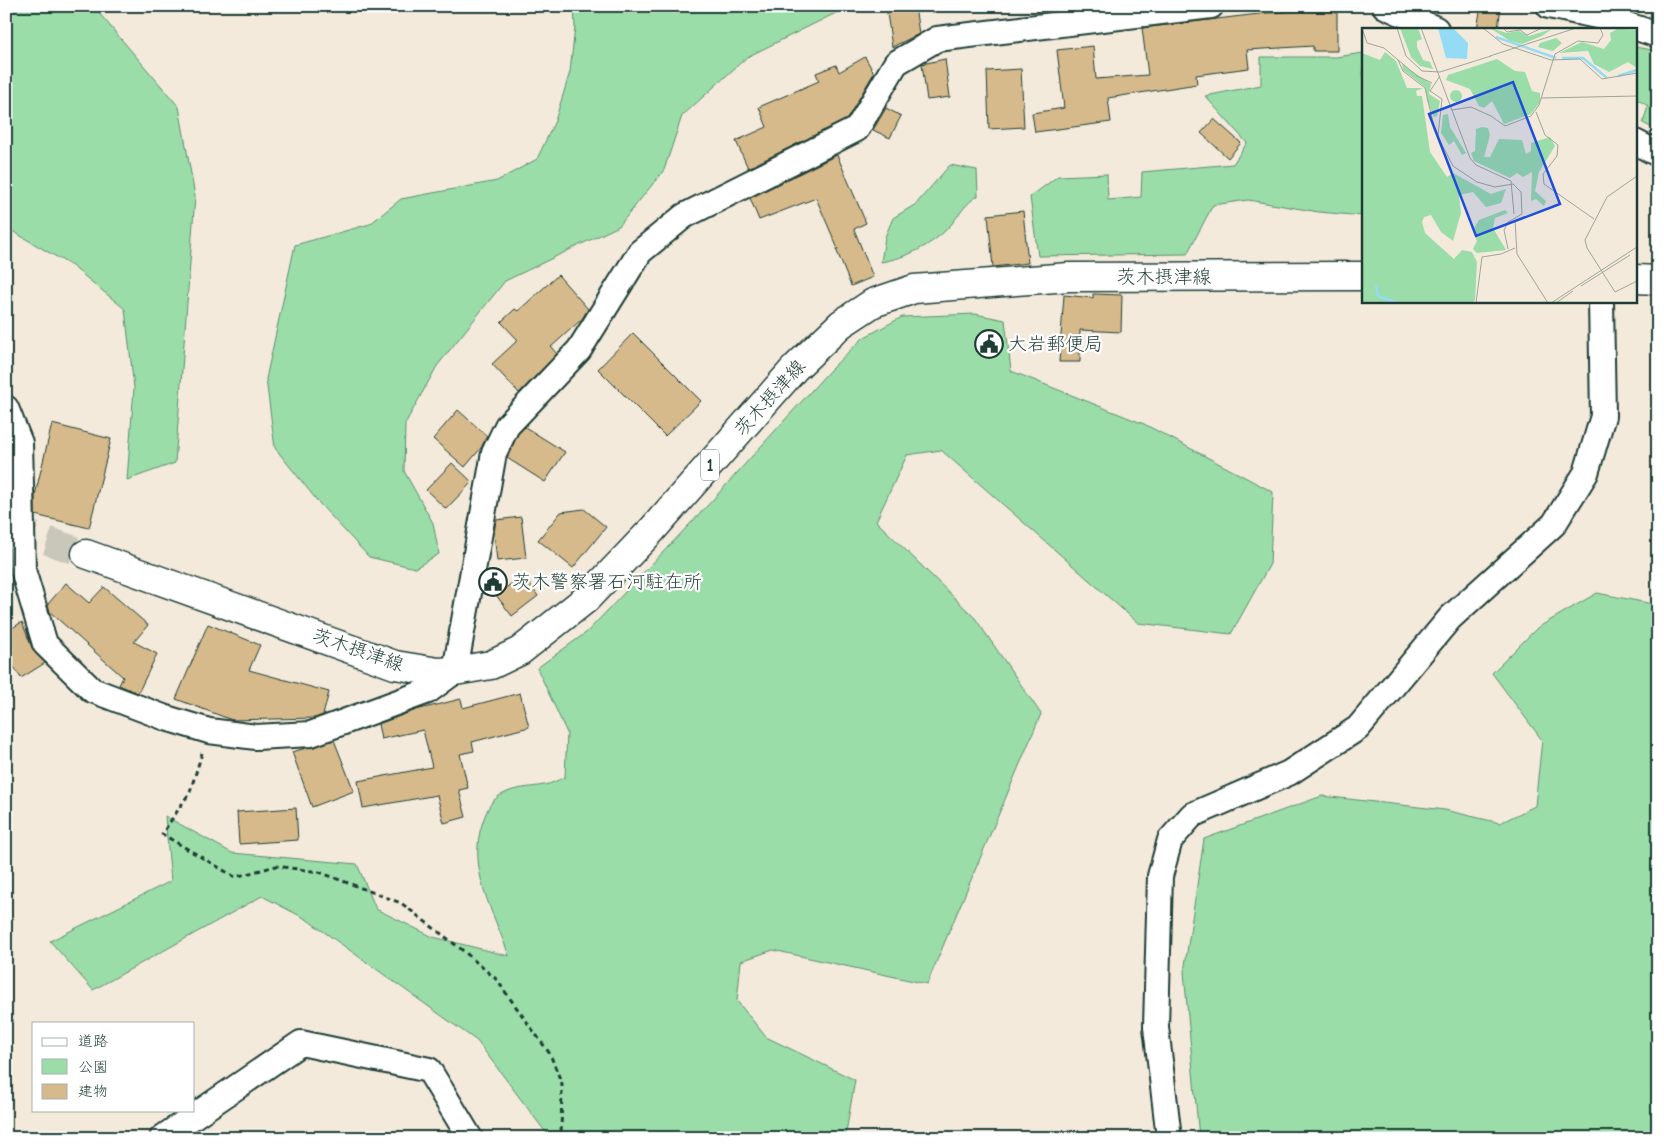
<svg xmlns="http://www.w3.org/2000/svg" width="1664" height="1144" viewBox="0 0 1664 1144" font-family="'Comic Neue','Klee One',sans-serif">
  <style>
    .green { fill: #9bdda8; stroke: #5d8d6e }
    .building { fill: #d6ba8b; stroke: #1f3d34 }
    .lines { fill: none; stroke-linecap: round; stroke-linejoin: round }
    .primary-tunnel { stroke: #c9c7ba; stroke-width: 28; stroke-dasharray: 28 14; stroke-linecap: butt }
    .minor-casing { stroke: #1f3d34; stroke-width: 28 }
    .primary-casing { stroke: #1f3d34; stroke-width: 31 }
    .path { stroke: #1f3d34; stroke-width: 3; stroke-dasharray: 5 4; stroke-linecap: butt }
    .minor { stroke: #fff; stroke-width: 24 }
    .primary { stroke: #fff; stroke-width: 28 }
    .labels { text-anchor: middle; dominant-baseline: central; stroke-width: 4.5; stroke-linejoin: round; paint-order: stroke }
    .shield { fill: #fff; stroke: #627771; stroke-width: 1 }
    .shield-label { font-size: 18px; font-weight: bold; fill: #1f3d34 }
    .street-label { font-size: 19px; fill: #1f3d34; stroke: #fff }
    .poi-label { font-size: 19px; fill: #1f3d34; stroke: #fff; text-anchor: start }
    .inset-river { fill: none; stroke: #94dbf6; stroke-width: 2.5 }
    .inset-road { fill: none; stroke: #9ea599; stroke-width: 1 }
    .view { fill: #1d4ed8; fill-opacity: 0.15; stroke: #1d4ed8; stroke-width: 2.5 }
    .inset-edge { fill: none; stroke: #1f3d34; stroke-width: 2.5 }
  </style>
  <rect width="100%" height="100%" fill="#f3eadc"/>
  <filter id="ink" filterUnits="userSpaceOnUse"><feTurbulence type="fractalNoise" baseFrequency=".02" numOctaves="2"/><feDisplacementMap in="SourceGraphic" scale="10" xChannelSelector="R" yChannelSelector="G"/><feConvolveMatrix kernelMatrix="1 2 1 2 8 2 1 2 1" color-interpolation-filters="sRGB"/></filter>
  <g filter="url(#ink)">
    <!-- green -->
    <path class="green" d="M 6,6 L 93,6 L 179,107 L 195,196 L 175,463 L 127,480 L 134,388 L 125,309 L 72,266 L 14,232 L 6,233 Z
      M 574,6 L 850,6 L 747,57 L 682,116 L 664,170 L 619,226 L 505,281 L 437,366 L 405,424 L 404,471 L 433,523 L 439,554 L 415,568 L 369,557 L 319,503 L 275,448 L 266,379 L 295,245 L 370,224 L 401,199 L 497,181 L 537,159 L 555,121 L 570,72 L 575,27 Z
      M 1635,47 L 1658,51 L 1658,131 L 1643,123 L 1648,106 L 1635,98 Z
      M 1363,53 L 1363,216 L 1319,212 L 1248,200 L 1213,205 L 1187,254 L 1038,256 L 1030,197 L 1058,176 L 1107,174 L 1108,200 L 1141,197 L 1142,172 L 1233,164 L 1247,143 L 1205,96 L 1261,85 L 1261,57 L 1336,57 Z
      M 950,165 L 977,170 L 978,196 C 966,202 958,217 949,227 C 931,246 906,258 881,262 L 885,237 L 893,218 L 916,204 Z
      M 975,314 L 1005,320 L 1011,371 L 1144,424 L 1273,492 L 1270,564 L 1231,634 L 1138,623 L 941,450 L 907,455 L 876,521 L 975,618 L 1041,714 L 927,984 L 773,950 L 741,961 L 737,1001 L 766,1037 L 855,1080 L 845,1138 L 550,1138 L 477,1041 L 306,919 L 262,896 L 93,990 L 50,941 L 171,881 L 165,816 L 232,853 L 357,864 L 376,909 L 433,937 L 509,956 C 494,912 466,869 483,821 C 487,810 491,799 503,794 C 516,787 529,788 544,785 C 551,784 558,780 565,777 L 567,733 L 537,668 L 587,632 L 708,505 L 830,370 L 863,338 L 902,317 Z
      M 1597,593 L 1658,605 L 1658,1138 L 1199,1138 L 1184,972 L 1204,839 L 1322,796 L 1445,810 L 1500,823 L 1535,806 L 1542,740 L 1492,673 L 1537,628 Z"/>
    <!-- building -->
    <path class="building" d="M 886,6 L 915,6 L 919,34 L 892,47 Z
      M 1481,6 L 1501,6 L 1498,29 L 1477,29 Z
      M 1303,11 L 1337,12 L 1337,51 L 1313,51 L 1313,46 L 1247,50 L 1249,68 L 1196,75 L 1197,84 L 1108,98 L 1111,122 L 1035,132 L 1032,113 L 1064,108 L 1057,50 L 1093,46 L 1096,79 L 1148,75 L 1142,28 L 1267,13 Z
      M 865,57 L 874,73 L 847,119 L 748,168 L 736,141 L 767,127 L 759,107 L 819,81 L 816,73 L 836,65 L 839,72 Z
      M 945,59 L 950,97 L 927,100 L 922,64 Z
      M 1021,69 L 1024,127 L 989,129 L 987,71 Z
      M 886,108 L 901,116 L 890,138 L 873,130 Z
      M 1214,119 L 1241,143 L 1228,158 L 1201,133 Z
      M 837,155 L 866,223 L 854,229 L 873,277 L 851,286 L 836,249 L 838,249 L 816,198 L 759,220 L 750,198 Z
      M 1023,211 L 1028,263 L 993,267 L 988,215 Z
      M 558,275 L 588,309 L 582,319 L 551,347 L 557,354 L 519,393 L 492,364 L 518,340 L 501,322 L 515,309 L 518,311 Z
      M 1093,294 L 1122,295 L 1121,332 L 1080,330 L 1080,362 L 1059,362 L 1064,295 L 1093,298 Z
      M 633,333 L 701,401 L 665,436 L 598,369 Z
      M 458,410 L 487,436 L 481,448 L 465,467 L 433,439 Z
      M 52,424 L 111,439 L 89,528 L 35,515 L 35,495 Z
      M 525,427 L 565,452 L 545,482 L 507,458 L 518,434 Z
      M 452,463 L 472,482 L 446,509 L 426,490 Z
      M 584,509 L 606,527 L 573,568 L 538,540 L 561,512 Z
      M 521,517 L 526,558 L 497,561 L 494,533 L 496,520 Z
      M 523,575 L 538,596 L 512,616 L 496,595 Z
      M 66,583 L 89,603 L 104,587 L 148,625 L 134,642 L 157,654 L 138,693 L 119,685 L 123,677 L 50,612 L 48,604 Z
      M 22,622 L 32,648 L 45,663 L 21,678 L 6,655 L 6,632 Z
      M 208,624 L 260,645 L 249,670 L 329,692 L 323,715 L 315,718 L 232,720 L 176,699 Z
      M 520,693 L 529,727 L 472,742 L 474,751 L 460,754 L 468,788 L 459,790 L 466,817 L 444,823 L 437,795 L 363,808 L 358,781 L 432,767 L 423,730 L 381,739 L 378,724 L 416,710 L 461,699 L 463,708 Z
      M 334,740 L 354,791 L 312,807 L 292,752 Z
      M 296,808 L 298,840 L 239,844 L 237,812 Z"/>
    <g class="lines">
      <!-- primary-tunnel -->
      <path class="primary-tunnel" d="M 8,527 L 86,554"/>
      <defs>
        <path id="minor" d="M 1385,6 L 1436,29
          M 1549,6 L 1606,18 L 1658,35
          M 1635,142 L 1658,154
          M 6,408 L 20,443 L 23,570 L 45,644 L 92,690 L 166,718 L 209,731 L 256,737 L 311,734 L 428,691 L 455,671 L 494,453 L 507,426 L 579,350 L 640,252 L 684,216 L 857,129 L 896,63 L 937,39 L 1211,6
          M 162,1138 L 301,1043 L 429,1070 L 470,1138
          M 1169,1138 L 1156,1027 L 1160,876 L 1170,840 L 1192,815 L 1289,773 L 1358,728 L 1450,618 L 1554,524 L 1586,473 L 1603,416 L 1601,301"/>
        <path id="primary" d="M 1635,279 L 1658,280
          M 6,527 L 8,527
          M 86,554 L 395,665 L 438,672 L 455,671 L 491,665 L 520,651 L 586,599 L 652,530 L 795,368 L 841,324 L 873,303 L 914,289 L 1069,277 L 1363,276"/>
      </defs>
      <!-- minor casing -->
      <use href="#minor" class="minor-casing"/>
      <!-- primary casing -->
      <use href="#primary" class="primary-casing"/>
      <!-- path -->
      <path class="path" d="M 202,753 L 190,792 L 162,834 L 235,877 L 276,866 L 319,872 L 401,903 L 461,949 L 496,979 L 550,1054 L 562,1084 L 561,1138"/>
      <!-- minor -->
      <use href="#minor" class="minor"/>
      <!-- primary -->
      <use href="#primary" class="primary"/>
    </g>
  </g>
  <!-- icons -->
  <defs>
    <symbol id="civic-ring" viewBox="-11 -11 22 22"><circle r="9.5" fill="#fff" stroke="#1f3d34" stroke-width="1.5"/><path d="M-.6-6.5H3V-4.5H.6V-3L4-1V1h2V6H-6V1h2V-1L-.6-3ZM-1.2 2.5V6h2.4V2.5Z" fill="#1f3d34"/></symbol>
  </defs>
  <g fill-rule="evenodd">
    <use href="#civic-ring" x="973" y="328" width="32" height="32"/>
    <use href="#civic-ring" x="477" y="566" width="32" height="32"/>
  </g>
  <g class="labels">
    <!-- shield labels -->
    <rect class="shield" x="701" y="449.5" width="18" height="31" rx="4"/>
    <g class="shield-label">
      <text x="710" y="465">1</text>
    </g>
    <!-- street labels -->
    <g class="street-label">
      <text x="1164" y="277">茨木摂津線</text>
      <text transform="translate(770 398) rotate(-48)">茨木摂津線</text>
      <text transform="translate(358 650) rotate(19)">茨木摂津線</text>
    </g>
    <!-- poi labels -->
    <g class="poi-label">
      <text x="1008" y="344">大岩郵便局</text>
      <text x="512" y="582">茨木警察署石河駐在所</text>
    </g>
  </g>
  <!-- overview -->
  <g transform="translate(1362 28)">
    <rect width="275" height="275" fill="#f3eadc"/>
    <path d="M 38,0 L 56,0 L 60,11 L 55,13 L 55,19 L 61,32 L 68,34 L 71,41 L 58,38 L 49,29 ZM 128,0 L 145,5 L 157,3 L 167,8 L 190,1 L 180,8 L 160,16 L 148,13 ZM 255,1 L 275,2 L 275,40 L 266,34 L 247,44 L 232,36 L 226,23 L 197,25 L 220,14 L 242,21 L 249,12 L 248,5 ZM 194,10 L 200,15 L 191,23 L 176,19 L 178,15 ZM 23,24 L 34,33 L 45,60 L 61,60 L 54,63 L 55,68 L 60,68 L 68,124 L 85,149 L 91,145 L 129,166 L 144,161 L 139,175 L 124,179 L 111,164 L 97,167 L 99,185 L 91,213 L 79,204 L 69,187 L 62,189 L 60,194 L 63,205 L 92,231 L 100,222 L 110,224 L 115,234 L 113,272 L 110,275 L 0,275 L 0,25 L 18,32 ZM 135,31 L 153,43 L 163,44 L 170,63 L 178,65 L 178,74 L 169,86 L 142,96 L 130,73 L 122,80 L 117,78 L 108,61 L 84,52 L 86,47 ZM 40,36 L 69,56 L 67,66 L 78,73 L 75,88 L 72,89 L 65,73 L 63,59 L 41,42 ZM88 68a6 6 0 1 1 12 0a6 6 0 1 1-12 0ZM 86,86 L 88,99 L 104,125 L 100,127 L 92,113 L 87,117 L 79,105 L 81,87 ZM 120,99 L 126,100 L 128,107 L 122,129 L 128,129 L 137,111 L 160,112 L 164,126 L 169,123 L 169,115 L 188,109 L 193,118 L 177,144 L 173,163 L 184,173 L 182,178 L 174,171 L 169,173 L 170,144 L 161,149 L 155,145 L 148,150 L 112,133 L 109,125 L 113,123 L 114,101 ZM 143,182 L 146,185 L 133,190 L 131,200 L 144,222 L 115,225 L 111,221 L 115,213 L 111,202 L 117,192 Z" fill="#9bdda8"/>
    <path d="M 76,0 L 91,0 L 106,15 L 105,31 L 84,30 Z" fill="#94dbf6"/>
    <path class="inset-river" d="M 134,9 L 194,30M 200,30 L 221,30 L 245,50M 256,48 L 275,42M 14,257 L 16,268 L 36,275"/>
    <path class="inset-road" d="M 0,0 L 5,15 L 22,20 L 55,48 L 70,55M 35,0 L 44,28 L 60,43 L 78,44 L 129,28M 59,0 L 108,130 L 114,137 L 149,153 L 152,186M 121,0 L 141,16 L 189,32 L 218,31 L 240,51 L 275,45M 141,0 L 145,4 L 158,2 L 165,7 L 180,0M 128,28 L 214,0M 36,32 L 41,43 L 63,60 L 73,103 L 91,138 L 115,154 L 133,159 L 151,156 L 159,164 L 160,186 L 146,194 L 142,202 L 146,221M 179,70 L 275,68M 90,82 L 109,79 L 129,88 L 143,98 L 169,88 L 177,77 L 193,26 L 216,13 L 236,15 L 241,7 L 238,0M 174,84 L 183,107 L 196,117 L 195,128 L 181,146 L 182,156 L 232,191M 76,107 L 80,71 L 68,63 L 78,48M 275,148 L 245,169 L 223,212 L 225,220 L 253,264 L 275,253M 153,192 L 155,226 L 186,275M 219,258 L 268,227M 114,275 L 120,229 L 139,226 L 153,220M 189,275 L 275,219M 194,275 L 211,263"/>
    <path class="view" d="M 151,54 L 198,176 L 114,208 L 67,86 Z"/>
    <rect width="275" height="275" class="inset-edge"/>
  </g>
  <!-- margin -->
  <rect width="1664" height="1144" fill="none" stroke="#fff" stroke-width="25"/>
  <rect x="12" y="12" width="1639" height="1119" fill="none" stroke="#1f3d34" stroke-width="2" filter="url(#ink)"/>
  <!-- legend -->
  <rect x="32" y="1022" width="162" height="90" fill="#ffffff" stroke="#a5b1ae"/>
  <rect x="42" y="1038" width="25" height="8" fill="#ffffff" stroke="#a5b1ae"/>
  <text x="78" y="1046" font-size="15" fill="#1f3d34">道路</text>
  <rect x="42" y="1059" width="25" height="15" fill="#9bdda8" stroke="#a5b1ae"/>
  <text x="78" y="1072" font-size="15" fill="#1f3d34">公園</text>
  <rect x="42" y="1084" width="25" height="15" fill="#d6ba8b" stroke="#a5b1ae"/>
  <text x="78" y="1096" font-size="15" fill="#1f3d34">建物</text>
</svg>
